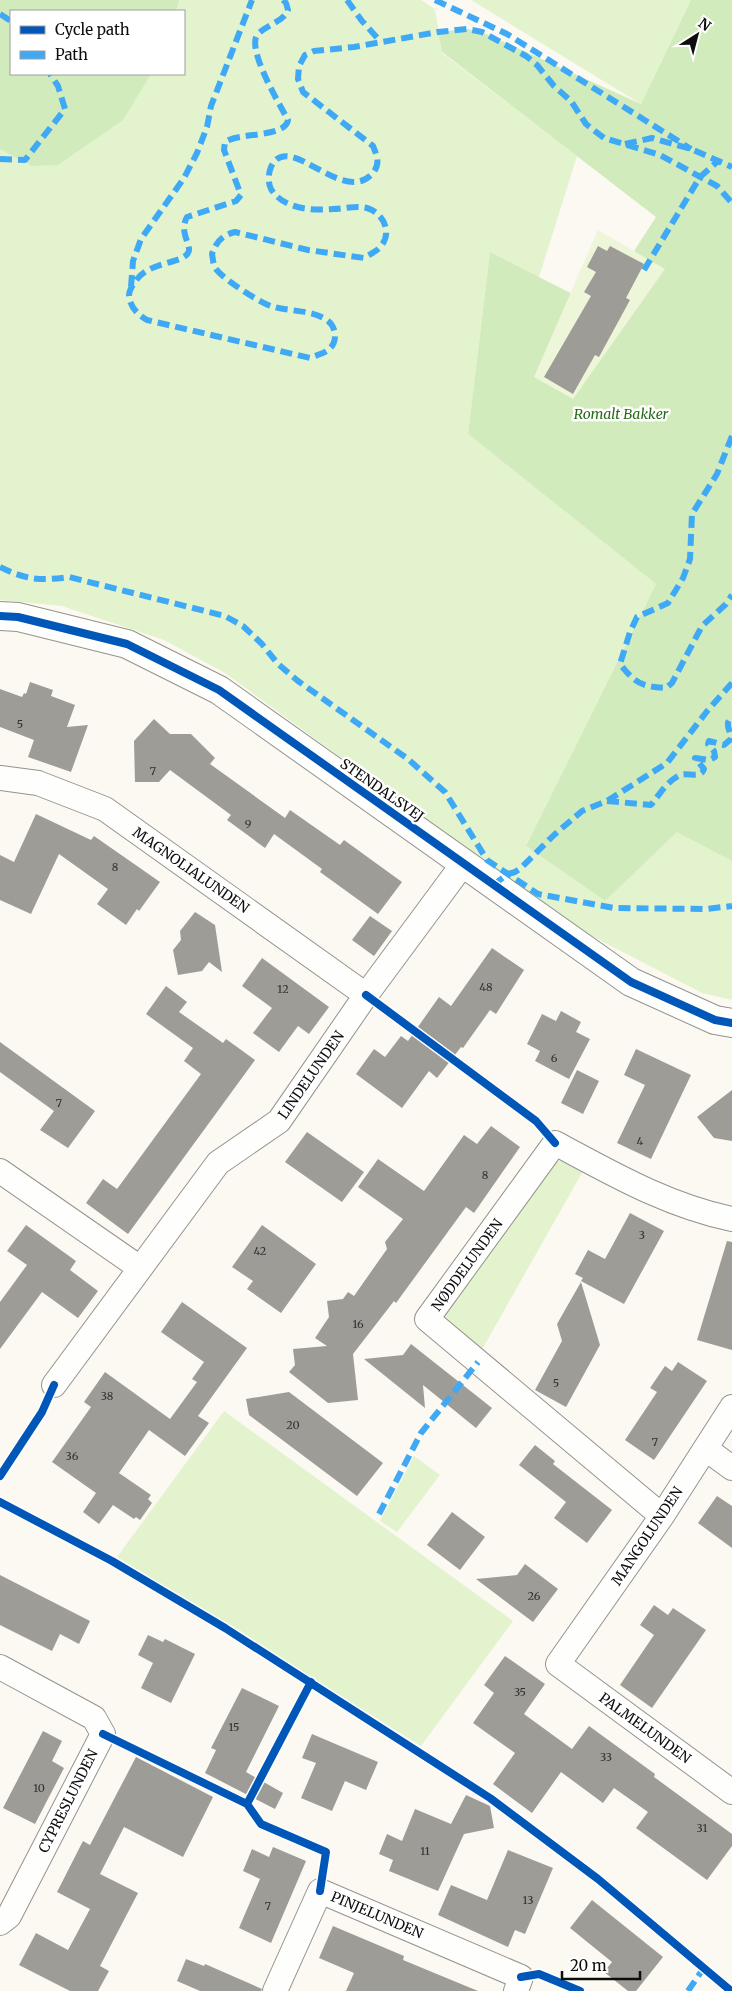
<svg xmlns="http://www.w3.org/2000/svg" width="732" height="1991" viewBox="0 0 732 1991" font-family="Merriweather,serif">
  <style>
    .green { fill: #e3f3ce; fill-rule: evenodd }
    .forest { fill: #d2ebbc }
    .pitch { fill: #edf6d9 }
    .building { fill: #9e9c97 }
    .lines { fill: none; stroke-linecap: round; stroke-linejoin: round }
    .minor-casing { stroke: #949390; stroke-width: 26 }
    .tertiary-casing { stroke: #949390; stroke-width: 30 }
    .minor { stroke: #fefefd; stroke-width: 24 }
    .tertiary { stroke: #fefefd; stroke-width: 28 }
    .quiet { stroke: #3fa9f5; stroke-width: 6; stroke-dasharray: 12 6; stroke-linecap: butt }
    .cycleway-casing { stroke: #fff; stroke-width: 11 }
    .cycleway { stroke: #0057b8; stroke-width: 8 }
    .labels { text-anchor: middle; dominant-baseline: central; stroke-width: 5; stroke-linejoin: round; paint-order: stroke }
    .number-label { font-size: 11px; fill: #313130 }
    .park-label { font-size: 14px; font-style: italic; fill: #256b17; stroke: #fff }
    .street-label { font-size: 14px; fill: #0d0d0d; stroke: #fff }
  </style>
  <rect width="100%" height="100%" fill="#fbf9f1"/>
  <!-- green -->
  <path class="green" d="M 0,0 L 421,0 L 435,9 L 442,53 L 577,156 L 539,277 L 490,253 L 468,434 L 656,584 L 526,846 L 605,901 L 677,831 L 732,861 L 732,1000 L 702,993 L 584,932 L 480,859 L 225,673 L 164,640 L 62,606 L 0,600 ZM 11,11 L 184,11 L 184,74 L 11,74 Z
    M 471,0 L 691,0 L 641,104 Z
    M 565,1161 L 583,1171 L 480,1353 L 446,1323 L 443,1312 L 555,1162 Z
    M 224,1411 L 513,1621 L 421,1746 L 117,1557 Z
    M 414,1456 L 440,1475 L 397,1532 L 380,1521 Z"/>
  <!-- forest -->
  <path class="forest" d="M 0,0 L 179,0 L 176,11 L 11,11 L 11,74 L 151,74 L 123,120 L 58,165 L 32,166 L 0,149 Z
    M 691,0 L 732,0 L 732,861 L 677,832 L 605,901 L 526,846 L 656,584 L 468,434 L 490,252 L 598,307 L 656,217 L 442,52 L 438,32 L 467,29 L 482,32 L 641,104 Z"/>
  <!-- pitch -->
  <path class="pitch" d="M 598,230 L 665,269 L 573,399 L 534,377 Z"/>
  <!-- building -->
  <path class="building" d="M 598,246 L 607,251 L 610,246 L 644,264 L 626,298 L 630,300 L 599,357 L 595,355 L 573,394 L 544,377 L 591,296 L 584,292 L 596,272 L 587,267 Z
    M 30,682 L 53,690 L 51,696 L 75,705 L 67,727 L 88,725 L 71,772 L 28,757 L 34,740 L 0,727 L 0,689 L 22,697 L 24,693 L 26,694 Z
    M 154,719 L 170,734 L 191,734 L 215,758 L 210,764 L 285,818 L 290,810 L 340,845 L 344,840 L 402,882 L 378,914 L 320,872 L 322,869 L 274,834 L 265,848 L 227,820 L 231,815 L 170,770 L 159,782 L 135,782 L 134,741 Z
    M 36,814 L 91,840 L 94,836 L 160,882 L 139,911 L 137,909 L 126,925 L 97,904 L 108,889 L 59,854 L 31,914 L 0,900 L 0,855 L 14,862 Z
    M 195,912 L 215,925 L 222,972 L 209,962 L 202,971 L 178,975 L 173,950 L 181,940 L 180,931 Z
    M 370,916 L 392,931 L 374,956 L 352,940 Z
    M 492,948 L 524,970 L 496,1014 L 490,1010 L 463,1048 L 461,1047 L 437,1078 L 429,1071 L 402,1108 L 356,1074 L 374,1049 L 385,1057 L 401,1036 L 408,1041 L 439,997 L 451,1006 Z
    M 262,958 L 329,1007 L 309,1034 L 298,1026 L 279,1052 L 253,1033 L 272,1008 L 242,986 Z
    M 166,986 L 187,1002 L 179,1012 L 223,1043 L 226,1039 L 255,1060 L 128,1234 L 86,1203 L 103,1179 L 117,1189 L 201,1074 L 184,1061 L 193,1048 L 146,1014 Z
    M 561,1011 L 581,1022 L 576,1032 L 590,1039 L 569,1079 L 535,1061 L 540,1051 L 527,1044 L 542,1014 L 556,1021 Z
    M 0,1042 L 95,1111 L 68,1148 L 40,1130 L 54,1111 L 0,1072 Z
    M 636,1049 L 691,1075 L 651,1159 L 617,1143 L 645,1085 L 624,1075 Z
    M 577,1070 L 599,1081 L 583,1114 L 561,1103 Z
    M 732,1090 L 732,1141 L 714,1138 L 697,1117 Z
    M 491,1126 L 520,1147 L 474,1213 L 466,1207 L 396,1303 L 394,1301 L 353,1354 L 358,1400 L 328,1403 L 289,1372 L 295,1365 L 293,1349 L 327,1346 L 315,1338 L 329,1317 L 327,1301 L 343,1299 L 348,1292 L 354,1296 L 387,1249 L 385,1242 L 403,1219 L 358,1187 L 378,1159 L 424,1191 L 464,1135 L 477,1144 Z
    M 307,1132 L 364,1172 L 342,1202 L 285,1162 Z
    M 630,1213 L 664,1231 L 624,1304 L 581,1281 L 583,1278 L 575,1274 L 588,1250 L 605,1259 Z
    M 26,1225 L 76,1261 L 70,1270 L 98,1291 L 78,1318 L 42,1292 L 0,1349 L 0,1302 L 27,1265 L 7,1251 Z
    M 262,1225 L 316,1264 L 281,1313 L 247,1289 L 253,1281 L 232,1267 Z
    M 727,1241 L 732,1242 L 732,1350 L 697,1340 Z
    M 581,1282 L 600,1345 L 566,1407 L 535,1390 L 562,1341 L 557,1324 Z
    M 182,1302 L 247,1348 L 198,1416 L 209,1423 L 185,1456 L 149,1430 L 119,1473 L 151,1495 L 148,1499 L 152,1503 L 140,1520 L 136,1517 L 134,1519 L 113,1505 L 99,1524 L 83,1512 L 96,1493 L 52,1462 L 91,1407 L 84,1402 L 105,1372 L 170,1419 L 197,1382 L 192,1379 L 204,1362 L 161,1332 Z
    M 411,1344 L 492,1408 L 476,1428 L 423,1385 L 425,1408 L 364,1359 L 403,1355 Z
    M 678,1362 L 707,1381 L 654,1460 L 625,1440 L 657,1392 L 650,1388 L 665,1366 L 672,1371 Z
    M 289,1392 L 383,1463 L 357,1496 L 249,1415 L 246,1399 Z
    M 535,1445 L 555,1461 L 553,1464 L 612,1510 L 587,1543 L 554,1518 L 566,1502 L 519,1465 Z
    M 717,1496 L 732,1506 L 732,1548 L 698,1523 Z
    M 452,1512 L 485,1537 L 460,1570 L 427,1545 Z
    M 525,1564 L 558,1589 L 533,1622 L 476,1579 L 517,1575 Z
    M 0,1575 L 90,1621 L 79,1644 L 60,1634 L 52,1651 L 0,1625 Z
    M 654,1605 L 668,1615 L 673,1608 L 706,1630 L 652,1708 L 620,1685 L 654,1635 L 640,1625 Z
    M 148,1635 L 163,1642 L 165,1639 L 195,1654 L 171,1703 L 141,1688 L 153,1663 L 138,1655 Z
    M 505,1656 L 545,1684 L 524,1714 L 572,1749 L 589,1726 L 655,1774 L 654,1777 L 732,1834 L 732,1846 L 707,1880 L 636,1828 L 648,1812 L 614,1788 L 603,1803 L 561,1772 L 532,1813 L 493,1784 L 515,1753 L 473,1723 L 494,1693 L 484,1685 Z
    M 242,1688 L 279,1706 L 246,1772 L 283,1793 L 275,1809 L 205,1773 L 216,1750 L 211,1748 Z
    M 43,1731 L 62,1741 L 52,1761 L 64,1768 L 35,1824 L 3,1808 Z
    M 312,1734 L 378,1762 L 366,1790 L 345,1781 L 332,1811 L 301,1798 L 316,1763 L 302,1758 Z
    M 136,1757 L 213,1797 L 183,1857 L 124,1827 L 100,1874 L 138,1893 L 100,1966 L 109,1971 L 98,1991 L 70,1991 L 19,1965 L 36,1933 L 68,1950 L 90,1909 L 57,1892 L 83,1841 L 90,1845 Z
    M 466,1795 L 490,1806 L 494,1828 L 464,1834 L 438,1891 L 389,1871 L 393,1860 L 379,1854 L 387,1834 L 402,1841 L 415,1809 L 451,1824 Z
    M 273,1847 L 306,1861 L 271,1943 L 239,1928 L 260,1879 L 243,1871 L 252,1849 L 269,1857 Z
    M 508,1850 L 553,1868 L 525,1934 L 515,1930 L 508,1947 L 438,1915 L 451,1885 L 487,1900 Z
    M 592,1900 L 663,1957 L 636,1991 L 628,1991 L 604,1972 L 612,1962 L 570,1928 Z
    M 333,1926 L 404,1956 L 403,1960 L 478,1991 L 346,1991 L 354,1973 L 319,1958 Z
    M 186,1959 L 204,1966 L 205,1964 L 262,1989 L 261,1991 L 200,1991 L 177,1981 Z"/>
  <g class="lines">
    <defs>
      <path id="minor" d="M 0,778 L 38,783 L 105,809 L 366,995
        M 0,1171 L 140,1268
        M 54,1385 L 218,1163 L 279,1121 L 366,995 L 463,864
        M 732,1407 L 662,1516 L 558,1664 L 732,1792
        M 706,1449 L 732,1468
        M 662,1516 L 427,1319 L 555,1143 C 611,1173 668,1206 732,1219
        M 0,1667 L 94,1718 L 103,1734 L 9,1916 L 0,1923
        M 275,1991 L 320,1891 L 521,1977 L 516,1991"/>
      <path id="tertiary" d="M 0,616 L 18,617 L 127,644 L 219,690 L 631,982 L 715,1020 L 732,1023"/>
    </defs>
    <!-- minor casing -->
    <use href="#minor" class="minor-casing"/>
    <!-- tertiary casing -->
    <use href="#tertiary" class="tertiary-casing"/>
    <!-- minor -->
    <use href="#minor" class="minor"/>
    <!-- tertiary -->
    <use href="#tertiary" class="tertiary"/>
    <!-- quiet -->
    <path class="quiet" d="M 283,0 L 286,3 L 288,10 C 283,22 268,24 258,34 C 245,47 280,105 288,120 C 285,138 240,132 225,142 L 224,150 L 241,195 L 236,201 L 187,217 C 178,233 193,246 188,253 C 182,264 148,261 135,282 C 132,286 129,291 129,296 C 130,307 138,315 147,320 L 310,358 C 316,355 323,354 328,350 C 338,343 337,327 327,320 C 310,309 289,312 271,306 C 259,302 223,279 216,269 C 213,265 213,259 212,254 C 216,242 222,235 235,232 L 308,250 L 364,258 C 368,255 376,252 380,247 C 393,234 384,213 367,208 C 356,205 344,209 333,209 C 312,211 283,209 271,189 C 268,183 268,174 271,167 C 288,129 342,206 372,174 C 381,164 377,156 373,146 L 303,92 L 298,79 L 299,66 L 305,55 L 314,51 L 354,47 L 438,32 L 467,29 L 482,32 L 526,56 L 537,65 L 554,86 L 571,101 L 586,124 L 604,138 L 660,155 L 717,186 L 732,203
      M 347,0 L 362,21 L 381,42
      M 435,0 L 507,34 L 691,149
      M 0,14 L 11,21
      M 625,144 L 652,138 L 691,149 L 732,167
      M 0,159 L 25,160 L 65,109 L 58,86 L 50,74
      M 644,270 L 700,177 L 718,161
      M 131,287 L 133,261 L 141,239 L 184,178 L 197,153 L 207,127 L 211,106 L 252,0
      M 732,436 L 717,474 L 692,514 L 690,559 L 683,578 L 668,603 L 637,617 L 630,632 L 620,664 C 635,683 642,687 666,688 L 672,683 L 702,626 L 726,604 L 732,595
      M 0,567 C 26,580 41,581 69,577 L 225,616 L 243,626 L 262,644 L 278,664 L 298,681 L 408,759 L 445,792 L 487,860 L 538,894 L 614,908 L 706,909 L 732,906
      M 607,801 L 651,805 C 659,795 667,781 680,775 C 688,772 701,779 704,769 L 695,758 L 709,760 L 715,757 L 714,751 L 708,744 L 709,741 L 724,745 L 731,739 C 731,729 723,725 732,717
      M 493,885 L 508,874 L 515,872 L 521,868 L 554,835 L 582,811 L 607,801 L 667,763 L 708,710 L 732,683
      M 379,1514 L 421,1433 L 478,1362
      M 688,1991 L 703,1969"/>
    <defs>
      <path id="cycleway" d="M 0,616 L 18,617 L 127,644 L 219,690 L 631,982 L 715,1020 L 732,1023
        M 366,995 L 536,1121 L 555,1143
        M 0,1476 L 42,1412 L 54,1385
        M 0,1502 L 112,1561 L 225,1628 L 490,1798 L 598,1879 L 731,1991
        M 311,1682 L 247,1804 L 261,1824 L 326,1852 L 320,1891
        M 103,1734 L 247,1804
        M 521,1977 L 539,1974 L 580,1991"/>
    </defs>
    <!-- cycleway casing -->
    <use href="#cycleway" class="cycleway-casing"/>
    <!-- cycleway -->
    <use href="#cycleway" class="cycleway"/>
  </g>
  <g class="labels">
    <!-- number labels -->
    <g class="number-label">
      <text x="20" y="724">5</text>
      <text x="153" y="771">7</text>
      <text x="248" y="824">9</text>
      <text x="115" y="867">8</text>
      <text x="486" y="987">48</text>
      <text x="283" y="989">12</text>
      <text x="554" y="1058">6</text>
      <text x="59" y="1103">7</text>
      <text x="640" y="1141">4</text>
      <text x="485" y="1175">8</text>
      <text x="642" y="1235">3</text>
      <text x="260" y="1251">42</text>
      <text x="358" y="1324">16</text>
      <text x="556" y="1383">5</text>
      <text x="107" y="1396">38</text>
      <text x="293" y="1425">20</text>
      <text x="655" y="1442">7</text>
      <text x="72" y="1456">36</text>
      <text x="534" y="1596">26</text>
      <text x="520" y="1692">35</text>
      <text x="234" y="1727">15</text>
      <text x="606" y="1757">33</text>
      <text x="39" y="1788">10</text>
      <text x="702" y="1828">31</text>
      <text x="425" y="1851">11</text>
      <text x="528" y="1900">13</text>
      <text x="268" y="1906">7</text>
    </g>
    <!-- park labels -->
    <g class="park-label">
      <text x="621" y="414">Romalt Bakker</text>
    </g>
    <!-- street labels -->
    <g class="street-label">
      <text transform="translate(382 790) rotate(35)">STENDALSVEJ</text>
      <text transform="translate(191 870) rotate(35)">MAGNOLIALUNDEN</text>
      <text transform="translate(311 1075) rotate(-55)">LINDELUNDEN</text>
      <text transform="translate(467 1265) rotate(-54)">NØDDELUNDEN</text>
      <text transform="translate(647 1536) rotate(-56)">MANGOLUNDEN</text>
      <text transform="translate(645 1728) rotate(36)">PALMELUNDEN</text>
      <text transform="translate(68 1801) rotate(-63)">CYPRESLUNDEN</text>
      <text transform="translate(377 1915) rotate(23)">PINJELUNDEN</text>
    </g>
  </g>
  <!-- legend -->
  <rect x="10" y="10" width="175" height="65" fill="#ffffff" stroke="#9e9e9e"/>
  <rect x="20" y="26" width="25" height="8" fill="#0057b8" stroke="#9e9e9e"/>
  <text x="55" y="35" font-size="15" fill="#0d0d0d">Cycle path</text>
  <rect x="20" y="51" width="25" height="8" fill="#3fa9f5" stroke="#9e9e9e"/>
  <text x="55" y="60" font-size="15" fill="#0d0d0d">Path</text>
  <!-- north arrow -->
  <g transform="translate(697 35) rotate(36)" stroke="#ffffff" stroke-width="4" paint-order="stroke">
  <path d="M0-4L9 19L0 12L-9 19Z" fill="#0d0d0d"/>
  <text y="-8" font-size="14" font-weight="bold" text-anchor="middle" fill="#0d0d0d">N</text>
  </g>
  <!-- scale -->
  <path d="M562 1971v8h78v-8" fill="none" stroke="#0d0d0d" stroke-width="2.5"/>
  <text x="570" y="1971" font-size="15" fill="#0d0d0d" stroke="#ffffff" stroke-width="4" paint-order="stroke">20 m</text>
</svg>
